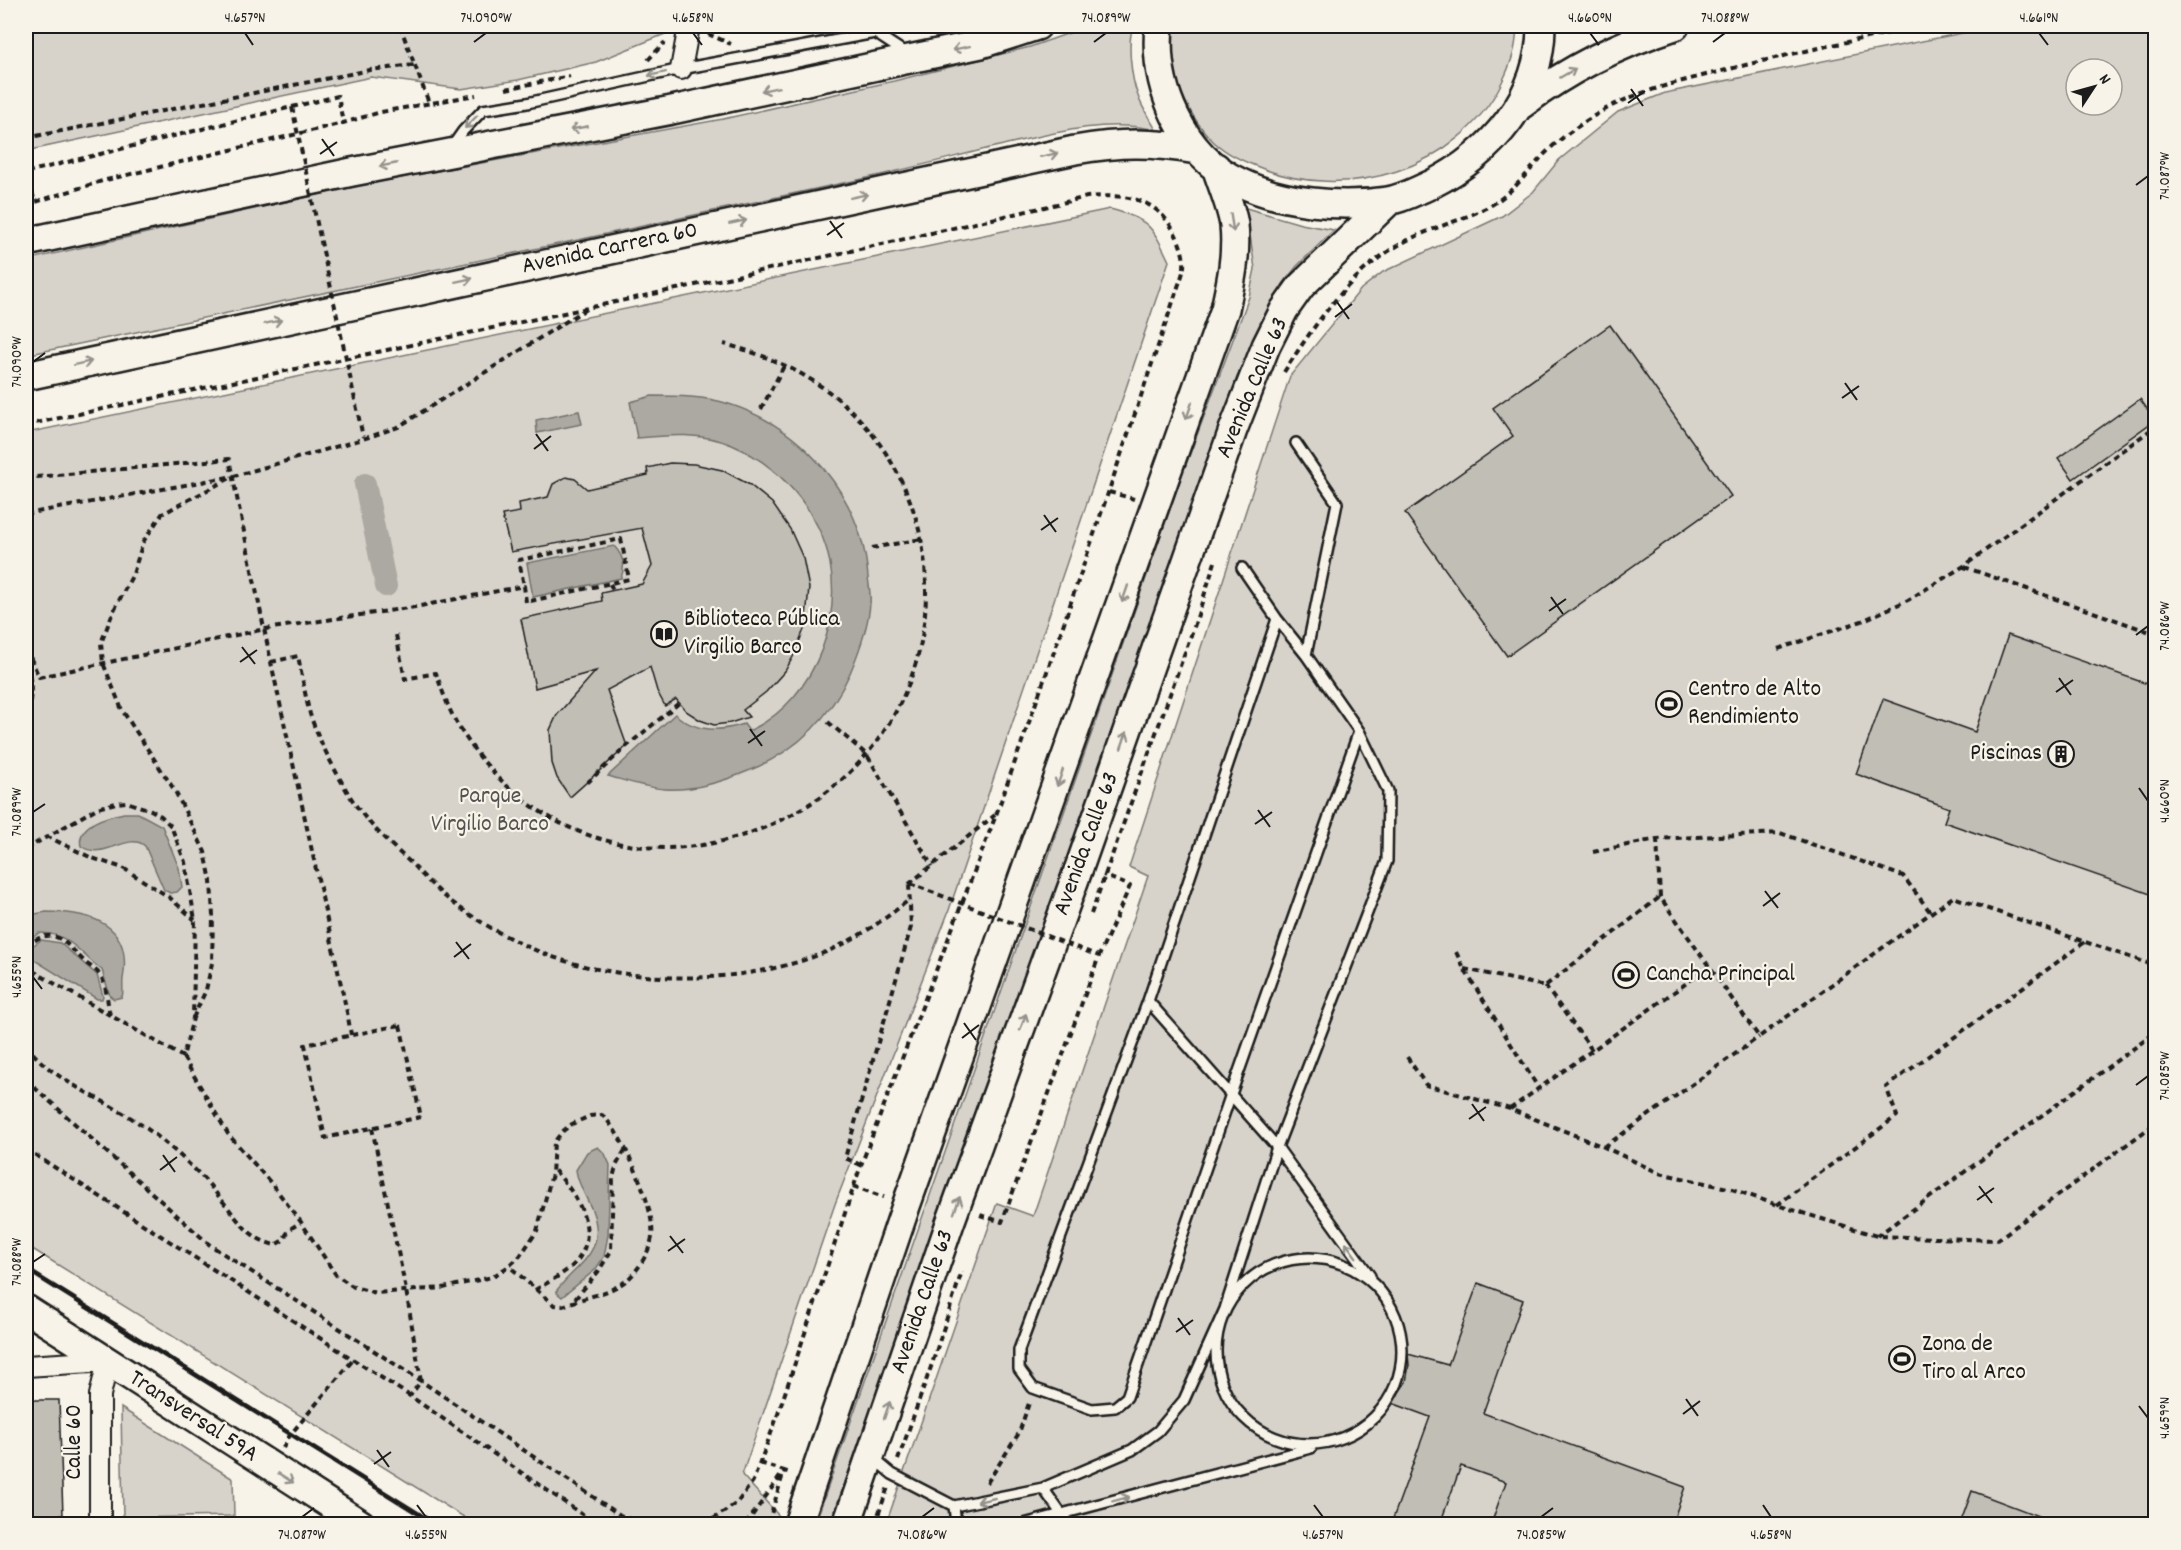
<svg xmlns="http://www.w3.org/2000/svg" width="2181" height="1550" viewBox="0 0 2181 1550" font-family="Dekko,sans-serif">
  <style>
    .green { fill: #d7d3cb; stroke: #7a7874; stroke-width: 1.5; fill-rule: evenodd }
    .water { fill: #aca9a2; stroke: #72716c; stroke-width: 1.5 }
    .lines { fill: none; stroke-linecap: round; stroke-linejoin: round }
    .canal { stroke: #aca9a2; stroke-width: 22 }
    .building { fill: #c0beb5; stroke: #1c1c1c; stroke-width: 1.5 }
    .lane-casing { stroke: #1c1c1c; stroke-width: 14 }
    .street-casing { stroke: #1c1c1c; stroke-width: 24 }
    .secondary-casing { stroke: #1c1c1c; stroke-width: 32 }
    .path { stroke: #1c1c1c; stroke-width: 4; stroke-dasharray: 6 4.5; stroke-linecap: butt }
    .lane { stroke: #f7f3e8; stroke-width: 9 }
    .street { stroke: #f7f3e8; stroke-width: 20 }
    .secondary { stroke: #f7f3e8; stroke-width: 27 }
    .rail { stroke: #1c1c1c; stroke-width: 4.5 }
    .path-bridge { stroke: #1c1c1c; stroke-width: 4; stroke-dasharray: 6 4.5; stroke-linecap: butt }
    .oneway { stroke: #94928c }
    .ticks { fill: none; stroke: #1c1c1c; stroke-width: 2 }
    .labels { text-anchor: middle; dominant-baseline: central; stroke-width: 4.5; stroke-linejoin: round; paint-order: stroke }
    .street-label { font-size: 24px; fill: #1c1c1c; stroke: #f7f3e8 }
    .poi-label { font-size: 24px; fill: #1c1c1c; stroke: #f7f3e8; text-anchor: start }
    .park-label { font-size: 24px; fill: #545351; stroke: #f7f3e8 }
    .neatline { fill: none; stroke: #1c1c1c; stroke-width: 2 }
    .ticks-label { font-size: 15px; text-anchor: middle; fill: #1c1c1c }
  </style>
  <rect width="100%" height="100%" fill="#f7f3e8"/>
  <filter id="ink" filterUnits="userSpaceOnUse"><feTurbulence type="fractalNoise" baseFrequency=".0167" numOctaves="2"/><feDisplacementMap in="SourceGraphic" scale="12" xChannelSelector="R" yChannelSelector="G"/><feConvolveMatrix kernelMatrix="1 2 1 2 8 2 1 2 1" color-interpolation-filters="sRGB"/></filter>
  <g filter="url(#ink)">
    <!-- green -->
    <path class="green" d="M 26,26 L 703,26 L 670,32 L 596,62 L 518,80 L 461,89 L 371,77 L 26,151 Z
      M 1089,26 L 1133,26 C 1127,43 1131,78 1138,96 C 1142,108 1150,119 1156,130 C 1102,117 1043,136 990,148 C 941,160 893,173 843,183 C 571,242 298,299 26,355 L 26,260 L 361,185 L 723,119 L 894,81 L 1030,47 Z
      M 1173,26 L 1516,26 C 1518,45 1511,64 1502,82 C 1459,170 1345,204 1256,166 C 1240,160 1222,151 1210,138 C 1193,120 1181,95 1174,71 C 1170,58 1173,39 1173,26 Z
      M 1997,26 L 2155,26 L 2155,1524 L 886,1524 L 997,1203 L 1033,1216 L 1148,876 L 1129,867 L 1290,376 L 1361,289 L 1383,272 L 1502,216 L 1533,192 L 1559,160 L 1618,112 L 1665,93 ZM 2076,69 L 2112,69 L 2112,105 L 2076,105 Z
      M 1246,208 L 1301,224 L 1334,230 L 1297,266 L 1283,284 L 1271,306 L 1237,377 L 1090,797 L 830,1524 L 815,1524 L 1182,475 L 1249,297 L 1255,269 Z
      M 1110,209 C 1149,219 1152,226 1169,261 L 948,913 L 835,1204 L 742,1475 L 779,1516 L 776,1524 L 475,1524 L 26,1245 L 26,433 Z
      M 121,1408 L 233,1479 L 234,1516 L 123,1518 Z"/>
    <!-- water -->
    <path class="water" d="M 652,396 C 678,396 704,396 729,404 C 804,428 862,497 868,577 C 869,586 871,595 870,604 C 868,628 859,652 850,673 C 829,720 795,752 748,771 C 722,782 694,791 665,789 C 646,788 626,781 608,776 L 675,714 C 695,732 720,732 744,724 L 749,731 C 818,699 851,607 822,536 C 805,496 772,462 732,445 C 702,432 668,435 637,438 L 630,402 Z
      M 579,411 L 582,424 L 537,433 L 536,420 Z
      M 614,546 C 623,555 626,565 621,578 L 533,597 L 527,563 Z
      M 124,813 L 138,813 L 162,826 L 179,868 L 182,887 L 177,892 L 170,893 L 164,890 L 145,846 C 128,831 103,862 81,846 C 76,824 108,816 124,813 Z
      M 46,912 C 92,912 133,924 123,979 C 122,985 124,991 122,997 L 114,999 L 110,996 L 102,970 C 80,954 69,932 39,933 L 26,942 L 26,919 L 35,914 Z
      M 41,940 L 60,943 L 97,975 L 103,996 L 102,999 L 97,999 L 28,956 L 26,953 L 28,949 Z
      M 598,1147 L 605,1154 L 610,1165 L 608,1235 L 604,1257 L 595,1270 L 562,1297 L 557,1293 L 557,1290 C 578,1263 608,1252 592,1210 C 586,1196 578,1185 576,1170 L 587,1152 Z"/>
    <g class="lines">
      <!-- canal -->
      <path class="canal" d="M 365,484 L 386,586"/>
    </g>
    <!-- building -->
    <path class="building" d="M 1610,325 L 1731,496 L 1507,656 L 1405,513 L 1513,436 L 1493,408 Z
      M 2140,399 L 2155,420 L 2073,479 L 2058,458 Z
      M 670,463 L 694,464 L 722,470 L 750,485 L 772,503 L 790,529 L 803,558 L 809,588 L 805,627 L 793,657 L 785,671 L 766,692 L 743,710 L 749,717 L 730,723 L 714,725 L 700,720 L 686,711 L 676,699 L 665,706 L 657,691 L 650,667 L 607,690 L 627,746 L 570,797 L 557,778 L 552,763 L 550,730 L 557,715 L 596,671 L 535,688 L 521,619 L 602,601 L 601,593 L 642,584 L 652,566 L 642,528 L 511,552 L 502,515 L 520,512 L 519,503 L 548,497 L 553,484 L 566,477 L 575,479 L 587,489 L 648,475 L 647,468 Z
      M 2008,635 L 2156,687 L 2156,896 L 1944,822 L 1949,808 L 1856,774 L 1883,699 L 1975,732 Z
      M 1478,1283 L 1523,1300 L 1483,1413 L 1685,1487 L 1672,1524 L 1491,1524 L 1506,1482 L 1461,1466 L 1440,1524 L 1391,1524 L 1430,1417 L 1392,1403 L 1406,1382 L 1409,1365 L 1408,1354 L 1448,1365 Z
      M 26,1400 L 59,1400 L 63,1515 L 26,1516 Z
      M 1972,1491 L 2057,1523 L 2057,1524 L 1960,1524 Z"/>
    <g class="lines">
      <defs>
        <path id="lane" d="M 451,148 L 463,131 L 483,110 L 527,103 L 681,69 L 875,33 L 907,54
          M 1296,443 L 1337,503 L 1306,655
          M 1277,619 L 1148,1001 L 1019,1350 L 1019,1369 L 1033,1388 L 1092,1409 L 1115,1407 L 1127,1397 L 1231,1094 L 1359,731
          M 1148,1001 L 1277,1147 L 1370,1276
          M1216 1351a93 93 0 1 1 186 0a93 93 0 1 1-186 0Z
          M 873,1458 L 892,1474 L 954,1506 L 1043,1488 L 1132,1450 L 1158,1431 L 1184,1400 L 1225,1309 L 1277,1147 L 1387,861 L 1388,791 L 1359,731 L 1306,655 L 1277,619 L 1242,568
          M 1043,1488 L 1062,1515 L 1072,1524
          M 954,1506 L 956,1524
          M 1024,1524 L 1311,1448"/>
        <path id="street" d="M 681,69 L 689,26
          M 26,1366 L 108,1361 L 100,1395 L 100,1524"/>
        <path id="secondary" d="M 1159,26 C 1153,86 1182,155 1239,182 C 1282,203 1340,208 1387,201 C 1402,199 1416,191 1430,185 C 1492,154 1541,97 1541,26
          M 1521,105 C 1567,70 1619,44 1675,26
          M 26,242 L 352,172 L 672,110 L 914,58 L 981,44 L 1037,26
          M 26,376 L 1075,150 C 1120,142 1152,142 1197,150
          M 26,1309 L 361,1524
          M 798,1524 L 906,1206 L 1225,309 C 1231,282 1237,254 1234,225 C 1231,206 1222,186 1216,167
          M 847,1524 L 950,1223 L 1080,865 L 1233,430 L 1266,346 L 1284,310 L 1301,286 L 1389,201"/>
      </defs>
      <!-- lane casing -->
      <use href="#lane" class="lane-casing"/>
      <!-- street casing -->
      <use href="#street" class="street-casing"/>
      <!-- secondary casing -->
      <use href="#secondary" class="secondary-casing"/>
      <!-- path -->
      <path class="path" d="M 400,26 L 429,103
        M 708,34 L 731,44
        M 648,60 L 665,42
        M 506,89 L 570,76
        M 292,107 L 338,96 L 343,123
        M 26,138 L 370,70 L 415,65
        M 26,172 L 35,202
        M 26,205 L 102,181 L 343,123 L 381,112 L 476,95
        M 1284,372 C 1317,321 1354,266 1410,239 C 1437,226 1467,219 1493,204 C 1512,192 1524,177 1539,160 C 1556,141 1577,126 1599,113 C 1634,92 1675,83 1714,73 C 1783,55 1852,41 1922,26
        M 761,409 L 785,364
        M 26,425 C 380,351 735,280 1087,197 C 1126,194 1157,197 1176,235 C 1180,243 1185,258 1184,267 C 1183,275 1179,283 1177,290 L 1054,652 L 996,815 L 861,1165 L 776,1420 L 753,1481 L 737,1503 L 715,1518 L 702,1524
        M 26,478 L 229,459 L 271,662 L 348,1017 L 351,1035
        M 1109,492 L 1134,499
        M 26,514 L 234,476 L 363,439 L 398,427 L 586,309
        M 872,548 L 922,539
        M 1964,567 L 2156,634
        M 610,584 L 613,590
        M 396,635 L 405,679 L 436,673 C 443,693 450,714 462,732 C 540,853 680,881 803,808 C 869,769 915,700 924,623 C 930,573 923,524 900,478 C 863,404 802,364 724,344
        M 26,648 L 39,677 L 265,629 L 415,607 L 524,586 L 526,602 L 629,579 L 621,539 L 519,560 L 524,586
        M 1778,649 L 1862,621 L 1908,600 L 1964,566 L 2156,426
        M 271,662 L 298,656 C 302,675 305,696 310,714 C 318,740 340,781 355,804 C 370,826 391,845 411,863 C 421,874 432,885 443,895 C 471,918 511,941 545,954 C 626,985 740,986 821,954 C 854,941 883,921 910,899
        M 26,665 C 33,682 32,698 26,716
        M 828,722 L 867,755 L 932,866
        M 587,783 L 627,746 L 679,703
        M 46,836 L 92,858 L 123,868 L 169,897 L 195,920
        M 1657,839 L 1660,897 L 1759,1037 L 1953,897 L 2156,966
        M 26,849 L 97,808 L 116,803 L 126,802 L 151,810 L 161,816 L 171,826 L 185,862 L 195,920 L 193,1018 L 183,1057 L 26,967
        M 1593,852 L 1657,839 L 1780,833 L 1903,876 L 1931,913
        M 909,884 L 995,815
        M 910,884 L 919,887
        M 1091,914 L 1194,627 L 1215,562
        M 26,946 C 55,924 63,941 85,962 C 89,966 96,969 99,974 C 107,983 107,1003 110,1015
        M 1456,952 L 1464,969 L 1539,1089
        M 1464,969 L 1545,986 L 1660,897
        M 1545,986 L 1592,1050
        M 193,1018 L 206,990 L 212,963 L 213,916 L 211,881 L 205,852 L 175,791 L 122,710 L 103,663 L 101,643 L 113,612 L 133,574 L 143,542 L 162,514 L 234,476
        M 400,1025 L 421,1117 L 325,1138 L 305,1045 Z
        M 26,1045 C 52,1079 87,1091 123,1113 C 147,1127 169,1145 189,1164 C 200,1174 211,1186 220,1198 C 237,1218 248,1239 275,1245 L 282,1241 L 290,1229 L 301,1222
        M 183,1057 L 228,1134 L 271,1183 L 301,1222 L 336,1275 L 354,1287 L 376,1293 L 443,1288 L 492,1277 L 509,1266 L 520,1256 L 537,1231 L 552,1174 L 554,1142 L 563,1131 L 572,1124 L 590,1116 L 602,1115 C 623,1133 656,1209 652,1237 C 650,1251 638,1271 627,1280 C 610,1294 583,1297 563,1306 L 554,1305 L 509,1266
        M 1407,1057 L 1426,1085 L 1510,1109 L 1604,1147 L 1659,1173 L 1732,1189 L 1777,1205 L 1877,1236 L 1997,1240 L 2156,1123
        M 26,1080 L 210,1245 L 421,1381 L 620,1515 L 642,1524
        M 1510,1109 L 1709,967
        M 372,1128 L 406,1290 L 421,1381 L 410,1396
        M 1604,1147 L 1759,1037
        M 26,1149 L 410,1396 L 596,1524
        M 861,1165 L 845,1158 L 911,927 L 909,884
        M 853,1186 L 884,1197
        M 1777,1205 L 1897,1116 L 1886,1087 L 2085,942
        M 980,1215 L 1002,1222 L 1099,956 L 1130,886 L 1103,875
        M 1877,1236 L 2156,1032
        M 535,1290 C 547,1283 560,1276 571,1267 C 605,1236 577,1194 553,1169
        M 575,1299 L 598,1272 L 611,1251 L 613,1178 L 616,1166 L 625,1150
        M 283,1448 L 290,1435 L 353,1360
        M 898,1460 L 932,1364 L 962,1271
        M 760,1463 L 784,1471 L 768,1524
        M 987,1483 L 1019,1433 L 1030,1400
        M 746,1524 L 784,1471 L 790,1473
        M 875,1524 L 888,1487"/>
      <!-- lane -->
      <use href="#lane" class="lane"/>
      <!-- street -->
      <use href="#street" class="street"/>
      <!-- secondary -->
      <use href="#secondary" class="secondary"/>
      <!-- rail -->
      <path class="rail" d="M 26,1269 L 435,1524"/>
      <!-- path-bridge -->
      <path class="path-bridge" d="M 27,172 L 292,107 L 363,437
        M 919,887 L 1099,956"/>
    </g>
    <!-- one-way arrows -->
    <defs><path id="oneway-shaft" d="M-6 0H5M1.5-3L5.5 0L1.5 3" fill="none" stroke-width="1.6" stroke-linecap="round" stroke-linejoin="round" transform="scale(1.5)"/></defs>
    <g class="oneway">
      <use href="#oneway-shaft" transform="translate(961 48) rotate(168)"/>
      <use href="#oneway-shaft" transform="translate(1568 73) rotate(-30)"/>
      <use href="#oneway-shaft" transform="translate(657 74) rotate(168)"/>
      <use href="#oneway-shaft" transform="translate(770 89) rotate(168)"/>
      <use href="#oneway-shaft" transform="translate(471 122) rotate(134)"/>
      <use href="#oneway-shaft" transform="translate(579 128) rotate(169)"/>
      <use href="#oneway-shaft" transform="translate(1049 155) rotate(-12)"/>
      <use href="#oneway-shaft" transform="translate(388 165) rotate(169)"/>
      <use href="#oneway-shaft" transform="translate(859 196) rotate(-12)"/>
      <use href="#oneway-shaft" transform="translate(738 222) rotate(-12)"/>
      <use href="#oneway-shaft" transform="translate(1232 223) rotate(81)"/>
      <use href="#oneway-shaft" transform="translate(464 280) rotate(-12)"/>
      <use href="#oneway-shaft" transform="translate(273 322) rotate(-12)"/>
      <use href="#oneway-shaft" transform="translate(83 363) rotate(-12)"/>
      <use href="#oneway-shaft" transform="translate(1189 411) rotate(109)"/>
      <use href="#oneway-shaft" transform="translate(1125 594) rotate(109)"/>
      <use href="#oneway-shaft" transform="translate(1124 740) rotate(-71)"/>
      <use href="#oneway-shaft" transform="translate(1060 778) rotate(109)"/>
      <use href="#oneway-shaft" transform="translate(1023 1022) rotate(-70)"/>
      <use href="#oneway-shaft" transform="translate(957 1205) rotate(-70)"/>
      <use href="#oneway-shaft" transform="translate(1351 1250) rotate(-126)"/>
      <use href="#oneway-shaft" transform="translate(887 1410) rotate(-71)"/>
      <use href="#oneway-shaft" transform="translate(286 1478) rotate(32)"/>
      <use href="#oneway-shaft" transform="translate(1121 1499) rotate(-15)"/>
      <use href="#oneway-shaft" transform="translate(986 1500) rotate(167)"/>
    </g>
  </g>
  <!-- ticks -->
  <path class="ticks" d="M 245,33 L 253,45M 693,33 L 702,45M 1590,33 L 1599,45M 2039,33 L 2048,45M 474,42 L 486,33M 1094,42 L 1106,33M 1713,42 L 1725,33M 1631,89 L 1643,106M 1628,103 L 1645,91M 322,139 L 334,156M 320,154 L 337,142M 2136,185 L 2148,176M 830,221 L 842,238M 827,235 L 844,223M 1337,302 L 1349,319M 1335,317 L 1352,304M 33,362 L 45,353M 1845,383 L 1857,400M 1842,398 L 1859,386M 536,434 L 548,451M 534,449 L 551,436M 1044,515 L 1056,532M 1041,530 L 1058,518M 1551,597 L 1563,614M 1549,611 L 1566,599M 2136,635 L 2148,626M 242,647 L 255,664M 240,662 L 257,650M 2059,678 L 2071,695M 2056,692 L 2073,680M 750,729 L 762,746M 748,743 L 765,731M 2139,788 L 2148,801M 1258,810 L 1270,827M 33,812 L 45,804M 1255,824 L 1272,812M 1765,891 L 1778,908M 1763,906 L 1780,893M 456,942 L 469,959M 454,957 L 471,944M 33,977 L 42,989M 964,1023 L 976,1040M 962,1038 L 979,1025M 2136,1085 L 2148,1076M 1472,1104 L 1484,1121M 1469,1119 L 1486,1107M 163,1155 L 175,1172M 160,1170 L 177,1157M 1979,1186 L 1992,1203M 1977,1200 L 1994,1188M 670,1236 L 683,1253M 668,1251 L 685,1239M 33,1262 L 45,1254M 1178,1318 L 1190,1335M 1176,1332 L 1193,1320M 1686,1399 L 1698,1416M 2139,1406 L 2148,1418M 1683,1414 L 1700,1401M 377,1450 L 389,1467M 374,1464 L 391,1452M 417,1505 L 426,1517M 1314,1505 L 1323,1517M 1763,1505 L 1771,1517M 302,1517 L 314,1508M 922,1517 L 934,1508M 1541,1517 L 1553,1508"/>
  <!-- icons -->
  <defs>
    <symbol id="library-ring" viewBox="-11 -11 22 22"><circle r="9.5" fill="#f7f3e8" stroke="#1c1c1c" stroke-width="1.5"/><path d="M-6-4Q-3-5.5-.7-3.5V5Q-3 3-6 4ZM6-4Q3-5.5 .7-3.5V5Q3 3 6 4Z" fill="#1c1c1c"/></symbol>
    <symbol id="stadium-ring" viewBox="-11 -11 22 22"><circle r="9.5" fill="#f7f3e8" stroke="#1c1c1c" stroke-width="1.5"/><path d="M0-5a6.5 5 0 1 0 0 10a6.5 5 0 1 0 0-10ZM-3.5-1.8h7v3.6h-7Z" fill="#1c1c1c"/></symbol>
    <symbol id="building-ring" viewBox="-11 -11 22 22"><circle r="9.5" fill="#f7f3e8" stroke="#1c1c1c" stroke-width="1.5"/><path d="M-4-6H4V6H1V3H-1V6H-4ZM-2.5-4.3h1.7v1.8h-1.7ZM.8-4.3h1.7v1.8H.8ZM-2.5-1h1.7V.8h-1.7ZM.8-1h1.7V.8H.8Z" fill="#1c1c1c"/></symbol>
  </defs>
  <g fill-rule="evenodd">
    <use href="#library-ring" x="649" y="619" width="30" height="30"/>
    <use href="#stadium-ring" x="1654" y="689" width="30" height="30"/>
    <use href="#building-ring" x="2046" y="739" width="30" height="30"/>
    <use href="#stadium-ring" x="1611" y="960" width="30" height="30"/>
    <use href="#stadium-ring" x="1887" y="1344" width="30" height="30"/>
  </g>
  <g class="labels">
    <!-- street labels -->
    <g class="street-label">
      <text transform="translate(610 249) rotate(-12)">Avenida Carrera 60</text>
      <text transform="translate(1253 388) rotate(-67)">Avenida Calle 63</text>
      <text transform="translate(1087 844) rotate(-70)">Avenida Calle 63</text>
      <text transform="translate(923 1302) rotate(-71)">Avenida Calle 63</text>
      <text transform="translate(193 1417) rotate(33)">Transversal 59A</text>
      <text transform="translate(75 1442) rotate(-90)">Calle 60</text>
    </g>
    <!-- poi labels -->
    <g class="poi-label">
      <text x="684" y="620">Biblioteca Pública<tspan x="684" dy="28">Virgilio Barco</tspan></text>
      <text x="1688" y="690">Centro de Alto<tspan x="1688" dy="28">Rendimiento</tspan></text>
      <text x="2042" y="754" text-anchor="end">Piscinas</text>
      <text x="1646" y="975">Cancha Principal</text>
      <text x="1922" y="1345">Zona de<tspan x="1922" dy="28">Tiro al Arco</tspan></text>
    </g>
    <!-- park labels -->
    <g class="park-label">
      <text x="490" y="797">Parque<tspan x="490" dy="28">Virgilio Barco</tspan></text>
    </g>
  </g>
  <!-- margin -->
  <rect width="2181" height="1550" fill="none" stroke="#f7f3e8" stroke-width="66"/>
  <!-- north arrow -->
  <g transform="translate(2094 87) rotate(54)"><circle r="28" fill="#f7f3e8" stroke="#9f9d96" stroke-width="1.5"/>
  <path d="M0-4.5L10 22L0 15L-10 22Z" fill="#1c1c1c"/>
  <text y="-9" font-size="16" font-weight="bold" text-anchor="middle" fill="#1c1c1c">N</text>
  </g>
  <rect x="33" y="33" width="2115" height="1484" class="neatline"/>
  <g class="ticks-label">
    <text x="245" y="22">4.657°N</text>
    <text x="486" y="22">74.090°W</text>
    <text x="693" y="22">4.658°N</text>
    <text x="1106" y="22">74.089°W</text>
    <text x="1590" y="22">4.660°N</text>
    <text x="1725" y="22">74.088°W</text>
    <text x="2039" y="22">4.661°N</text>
    <text transform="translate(2164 176) rotate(-90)" y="5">74.087°W</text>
    <text transform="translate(16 362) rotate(-90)" y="5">74.090°W</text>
    <text transform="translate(2164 626) rotate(-90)" y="5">74.086°W</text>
    <text transform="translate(2164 801) rotate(-90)" y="5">4.660°N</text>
    <text transform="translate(16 812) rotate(-90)" y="5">74.089°W</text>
    <text transform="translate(16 977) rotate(-90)" y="5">4.655°N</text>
    <text transform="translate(2164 1076) rotate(-90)" y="5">74.085°W</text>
    <text transform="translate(16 1262) rotate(-90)" y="5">74.088°W</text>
    <text transform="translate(2164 1418) rotate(-90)" y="5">4.659°N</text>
    <text x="302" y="1539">74.087°W</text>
    <text x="426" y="1539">4.655°N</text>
    <text x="922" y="1539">74.086°W</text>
    <text x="1323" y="1539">4.657°N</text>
    <text x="1541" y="1539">74.085°W</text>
    <text x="1771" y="1539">4.658°N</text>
  </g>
</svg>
